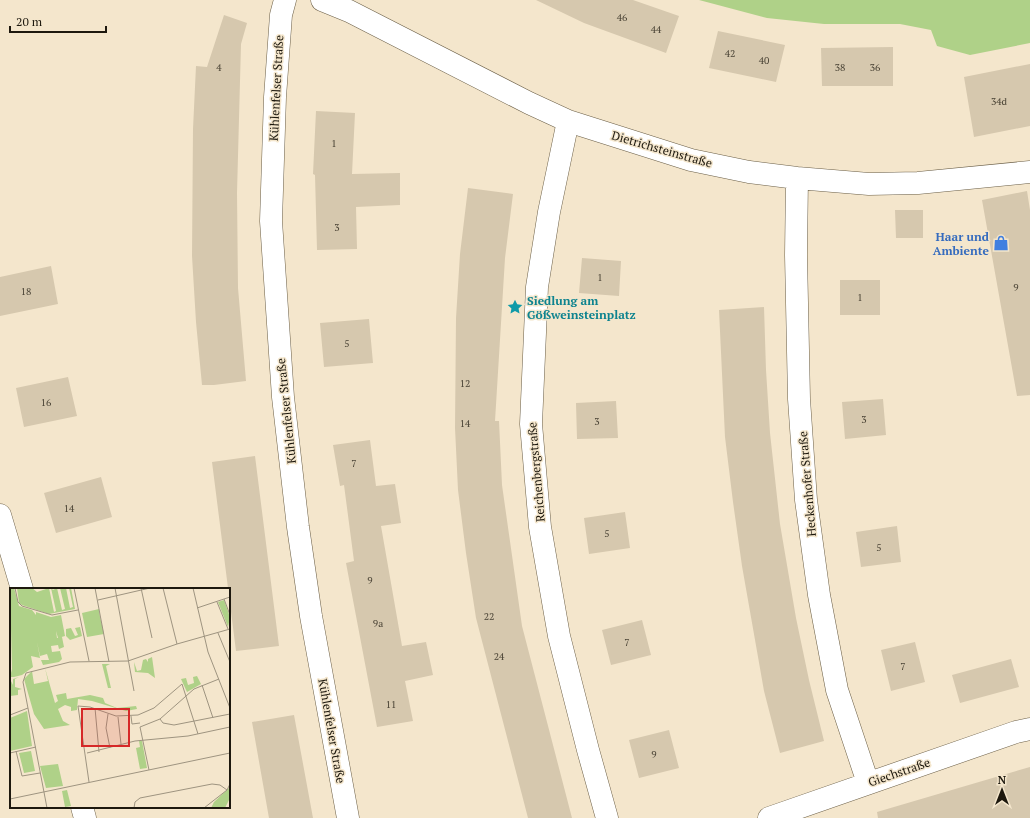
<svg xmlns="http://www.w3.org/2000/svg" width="1030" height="818" viewBox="0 0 1030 818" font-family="'PT Serif',serif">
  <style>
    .green { fill: #afd188 }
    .building { fill: #d6c8ae }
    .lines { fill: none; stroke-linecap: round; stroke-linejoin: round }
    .street-casing { stroke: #6b5f47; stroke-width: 23 }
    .street { stroke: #fff; stroke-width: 22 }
    .labels { text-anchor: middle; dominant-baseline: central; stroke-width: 3; stroke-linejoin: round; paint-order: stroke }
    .number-label { font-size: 10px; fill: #4b4436 }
    .street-label { font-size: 12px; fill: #1d180e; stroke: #f4e6cc }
    .shop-label { font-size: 12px; font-weight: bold; fill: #366cbe; stroke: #f4e6cc; text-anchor: end }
    .culture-label { font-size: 12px; font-weight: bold; fill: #0d838f; stroke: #f4e6cc; text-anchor: start }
    .inset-road { fill: none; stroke: #9e9480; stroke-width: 1 }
    .view { fill: #d62828; fill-opacity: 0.15; stroke: #d62828; stroke-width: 2 }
    .inset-edge { fill: none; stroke: #1d180e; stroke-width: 2 }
  </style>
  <rect width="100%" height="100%" fill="#f4e6cc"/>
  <!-- green -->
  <path class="green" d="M 699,0 L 1030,0 L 1030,43 L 970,55 L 937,46 L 931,30 L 900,24 L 824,24 L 767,18 Z"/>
  <!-- building -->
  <path class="building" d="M 536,0 L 633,0 L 679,16 L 666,53 L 584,23 Z
    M 224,15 L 247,23 L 241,44 L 237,193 L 238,288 L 246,381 L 214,385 L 202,385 L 196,322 L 192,256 L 193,129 L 196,66 L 207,67 Z
    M 718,31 L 785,45 L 776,82 L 709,68 Z
    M 893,47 L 893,86 L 822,86 L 821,48 Z
    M 1030,64 L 1030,126 L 974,137 L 964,77 Z
    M 316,111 L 355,113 L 352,174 L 400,173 L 400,205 L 356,207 L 357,249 L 317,250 L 315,175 L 313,174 Z
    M 468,188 L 513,194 L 505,258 L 495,421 L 499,421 L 502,485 L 522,626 L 572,818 L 528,818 L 476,618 L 466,553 L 458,490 L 455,428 L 456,318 L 460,254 Z
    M 1027,191 L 1030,210 L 1030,395 L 1017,396 L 982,200 Z
    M 895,210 L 923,210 L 923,238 L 896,238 Z
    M 582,258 L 621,261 L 619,296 L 579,293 Z
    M 51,266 L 58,304 L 0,316 L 0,277 Z
    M 840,280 L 880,280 L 880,315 L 840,315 Z
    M 764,307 L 766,370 L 770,433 L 780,524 L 796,618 L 809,680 L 824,741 L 780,753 L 764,691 L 742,566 L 733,502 L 725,437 L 719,310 Z
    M 369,319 L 373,363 L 324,367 L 320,323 Z
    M 68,377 L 77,416 L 24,427 L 16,388 Z
    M 883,399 L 886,435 L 845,439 L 842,402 Z
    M 616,401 L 618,438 L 577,439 L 576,403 Z
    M 370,440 L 376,486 L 395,484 L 401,523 L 381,526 L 402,646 L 426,642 L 433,675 L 405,681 L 413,721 L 377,727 L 346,563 L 354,561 L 344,485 L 340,486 L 333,445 Z
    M 255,456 L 279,646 L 236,651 L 212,462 Z
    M 101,477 L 112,517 L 56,533 L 44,493 Z
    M 625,512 L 630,548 L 589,554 L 584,518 Z
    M 897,526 L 901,562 L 861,567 L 856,532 Z
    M 642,620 L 651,655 L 611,665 L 602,630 Z
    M 915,642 L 925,682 L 891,691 L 881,650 Z
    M 1011,659 L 1019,687 L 960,703 L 952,675 Z
    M 294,715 L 313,818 L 269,818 L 252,722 Z
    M 669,730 L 679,768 L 639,778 L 629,740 Z
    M 1030,767 L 1030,818 L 878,818 L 877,812 Z"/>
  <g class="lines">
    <defs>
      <path id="street" d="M 285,0 L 281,15 L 275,97 L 271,221 L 283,397 L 298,527 L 311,616 L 348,818
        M 322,0 L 349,11 L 529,103 L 568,121 L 691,160 L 749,172 L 797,178 L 869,184 L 918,183 L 1030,172
        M 568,121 L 549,212 L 537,287 L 531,424 L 540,527 L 559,636 L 588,750 L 607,818
        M 797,178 L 796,255 L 799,399 L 806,500 L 819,595 L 837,690 L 868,783
        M 0,515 L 22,589
        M 82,807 L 85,818
        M 769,818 L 1016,732 L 1030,729"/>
    </defs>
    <!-- street casing -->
    <use href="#street" class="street-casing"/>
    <!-- street -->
    <use href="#street" class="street"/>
  </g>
  <!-- icons -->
  <defs>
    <symbol id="shop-bare" viewBox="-9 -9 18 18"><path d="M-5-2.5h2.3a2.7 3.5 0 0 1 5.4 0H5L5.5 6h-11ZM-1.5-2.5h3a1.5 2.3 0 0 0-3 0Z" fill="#3f7fe0" stroke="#f4e6cc" stroke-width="2.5" paint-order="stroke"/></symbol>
    <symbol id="sight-bare" viewBox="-9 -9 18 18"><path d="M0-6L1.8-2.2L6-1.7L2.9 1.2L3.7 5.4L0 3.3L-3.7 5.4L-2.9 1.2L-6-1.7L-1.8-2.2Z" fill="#0f9aa8" stroke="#f4e6cc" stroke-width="2.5" paint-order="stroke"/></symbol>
  </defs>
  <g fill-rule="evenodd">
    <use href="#shop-bare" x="990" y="232" width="22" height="22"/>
    <use href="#sight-bare" x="504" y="296" width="22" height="22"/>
  </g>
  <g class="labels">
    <!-- number labels -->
    <g class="number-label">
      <text x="622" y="17">46</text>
      <text x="656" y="29">44</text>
      <text x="730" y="53">42</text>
      <text x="764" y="60">40</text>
      <text x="219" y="67">4</text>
      <text x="840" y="67">38</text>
      <text x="875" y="67">36</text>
      <text x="999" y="101">34d</text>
      <text x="334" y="143">1</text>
      <text x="337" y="227">3</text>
      <text x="600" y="277">1</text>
      <text x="1016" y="287">9</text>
      <text x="26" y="291">18</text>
      <text x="860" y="297">1</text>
      <text x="347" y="343">5</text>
      <text x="465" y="383">12</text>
      <text x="46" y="402">16</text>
      <text x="864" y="419">3</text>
      <text x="597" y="421">3</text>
      <text x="465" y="423">14</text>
      <text x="354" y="463">7</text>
      <text x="69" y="508">14</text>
      <text x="607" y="533">5</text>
      <text x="879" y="547">5</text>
      <text x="370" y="580">9</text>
      <text x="489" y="616">22</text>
      <text x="378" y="623">9a</text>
      <text x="627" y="642">7</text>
      <text x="499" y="656">24</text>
      <text x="903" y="666">7</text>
      <text x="391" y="704">11</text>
      <text x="654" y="754">9</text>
    </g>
    <!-- street labels -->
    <g class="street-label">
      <text transform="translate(276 88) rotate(-87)">Kühlenfelser Straße</text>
      <text transform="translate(662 149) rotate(16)">Dietrichsteinstraße</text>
      <text transform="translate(286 411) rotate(-96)">Kühlenfelser Straße</text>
      <text transform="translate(536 472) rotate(-95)">Reichenbergstraße</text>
      <text transform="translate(807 484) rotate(-95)">Heckenhofer Straße</text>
      <text transform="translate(332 731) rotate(80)">Kühlenfelser Straße</text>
      <text transform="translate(899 772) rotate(-19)">Giechstraße</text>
    </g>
    <!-- shop labels -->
    <g class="shop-label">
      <text x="989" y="236">Haar und<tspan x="989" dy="14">Ambiente</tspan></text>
    </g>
    <!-- culture labels -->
    <g class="culture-label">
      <text x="527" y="300">Siedlung am<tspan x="527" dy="14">Gößweinsteinplatz</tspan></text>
    </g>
  </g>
  <!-- overview -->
  <g transform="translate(10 588)">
    <rect width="220" height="220" fill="#f4e6cc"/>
    <path d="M 0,0 L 4,0 L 9,18 L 22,22 L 26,27 L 26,24 L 41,29 L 51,27 L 55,48 L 48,50 L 46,43 L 47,50 L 52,49 L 54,59 L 49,61 L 48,57 L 41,58 L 42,64 L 50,63 L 52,71 L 49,74 L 33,77 L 31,72 L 39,72 L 37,66 L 30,68 L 27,54 L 46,50 L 27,54 L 30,70 L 21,68 L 23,79 L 12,87 L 4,89 L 0,89 L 2,81 ZM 7,0 L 22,0 L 27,4 L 39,0 L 44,24 L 46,23 L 41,0 L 43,2 L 47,0 L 52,22 L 55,21 L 50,0 L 56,0 L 60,20 L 63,19 L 59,0 L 61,0 L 65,21 L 39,26 L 12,17 L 9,15 ZM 214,12 L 220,29 L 218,39 L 208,14 ZM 89,21 L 90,29 L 77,32 L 90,29 L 92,37 L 76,40 L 92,37 L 94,46 L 77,49 L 72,25 ZM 56,38 L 56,41 L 61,40 L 65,48 L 68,47 L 65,40 L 70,39 L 72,48 L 60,52 L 56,48 ZM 142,69 L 145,90 L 138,85 L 125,84 L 124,74 L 127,83 L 131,82 L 133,72 L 136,71 L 138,74 L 138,71 ZM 92,76 L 100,76 L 96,78 L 101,100 L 98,100 ZM 35,80 L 45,115 L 48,113 L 46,107 L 56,105 L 57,111 L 80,107 L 93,110 L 95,115 L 107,120 L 126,118 L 127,121 L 116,123 L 82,113 L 68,111 L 67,122 L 61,123 L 61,119 L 55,117 L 48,121 L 53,133 L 60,137 L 34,141 L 24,126 L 14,91 L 22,83 L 24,96 L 38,93 ZM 187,88 L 191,96 L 177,104 L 171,91 L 176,90 L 178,97 L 184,95 L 183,89 ZM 9,89 L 5,91 L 5,99 L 12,101 L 8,102 L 8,107 L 0,108 L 0,91 L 3,97 L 3,91 ZM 17,123 L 22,158 L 0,163 L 0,130 ZM 129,153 L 132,153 L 137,180 L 130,181 L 126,160 L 130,159 ZM 21,163 L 25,183 L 14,185 L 9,165 ZM 48,176 L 53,198 L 36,200 L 30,178 ZM 220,199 L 219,212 L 215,220 L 201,220 L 204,214 ZM 57,202 L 61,218 L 55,219 L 52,203 Z" fill="#afd188"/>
    <path class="inset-road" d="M 5,0 L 8,14 L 12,18 L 42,27 L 68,22M 64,0 L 79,73M 85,0 L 99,74M 105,0 L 124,103M 131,0 L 142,50M 153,0 L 167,56M 183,0 L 198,64 L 220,120M 214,11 L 220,27M 88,12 L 140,0M 207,14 L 218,41M 187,20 L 220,9M 208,45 L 220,74M 192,97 L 203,130M 85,120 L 89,164M 98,126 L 96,140 L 100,160M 0,127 L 18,120M 121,128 L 122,136 L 130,135M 108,129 L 111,156M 150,131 L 153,135 L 164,137 L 220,126M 130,139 L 150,131 L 184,101 L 209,91M 130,139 L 139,182M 6,163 L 12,188 L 30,185M 0,165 L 26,159M 77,165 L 125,153 L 178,148 L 220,139M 79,194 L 68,118 L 80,119 L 106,128 L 128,127 L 144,120 L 172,96 L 188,146M 0,211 L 220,165M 37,220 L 13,94 L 16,85 L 60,74 L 118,73 L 167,56 L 220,41M 124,220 L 125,214 L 130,210 L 202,196 L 210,197 L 217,202 L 220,196M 194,220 L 217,202"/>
    <path class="view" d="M 72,121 L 119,121 L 119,158 L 72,158 Z"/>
    <rect width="220" height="220" class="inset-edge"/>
  </g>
  <!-- north arrow -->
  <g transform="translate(1002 790)" stroke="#f4e6cc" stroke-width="3" paint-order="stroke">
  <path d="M0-3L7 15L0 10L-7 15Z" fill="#1d180e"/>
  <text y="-6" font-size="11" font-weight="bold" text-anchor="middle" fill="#1d180e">N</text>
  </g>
  <!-- scale -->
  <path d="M10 26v6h96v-6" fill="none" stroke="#1d180e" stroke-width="2"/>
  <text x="16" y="26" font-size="12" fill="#1d180e" stroke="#f4e6cc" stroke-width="3" paint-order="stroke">20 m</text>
</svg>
